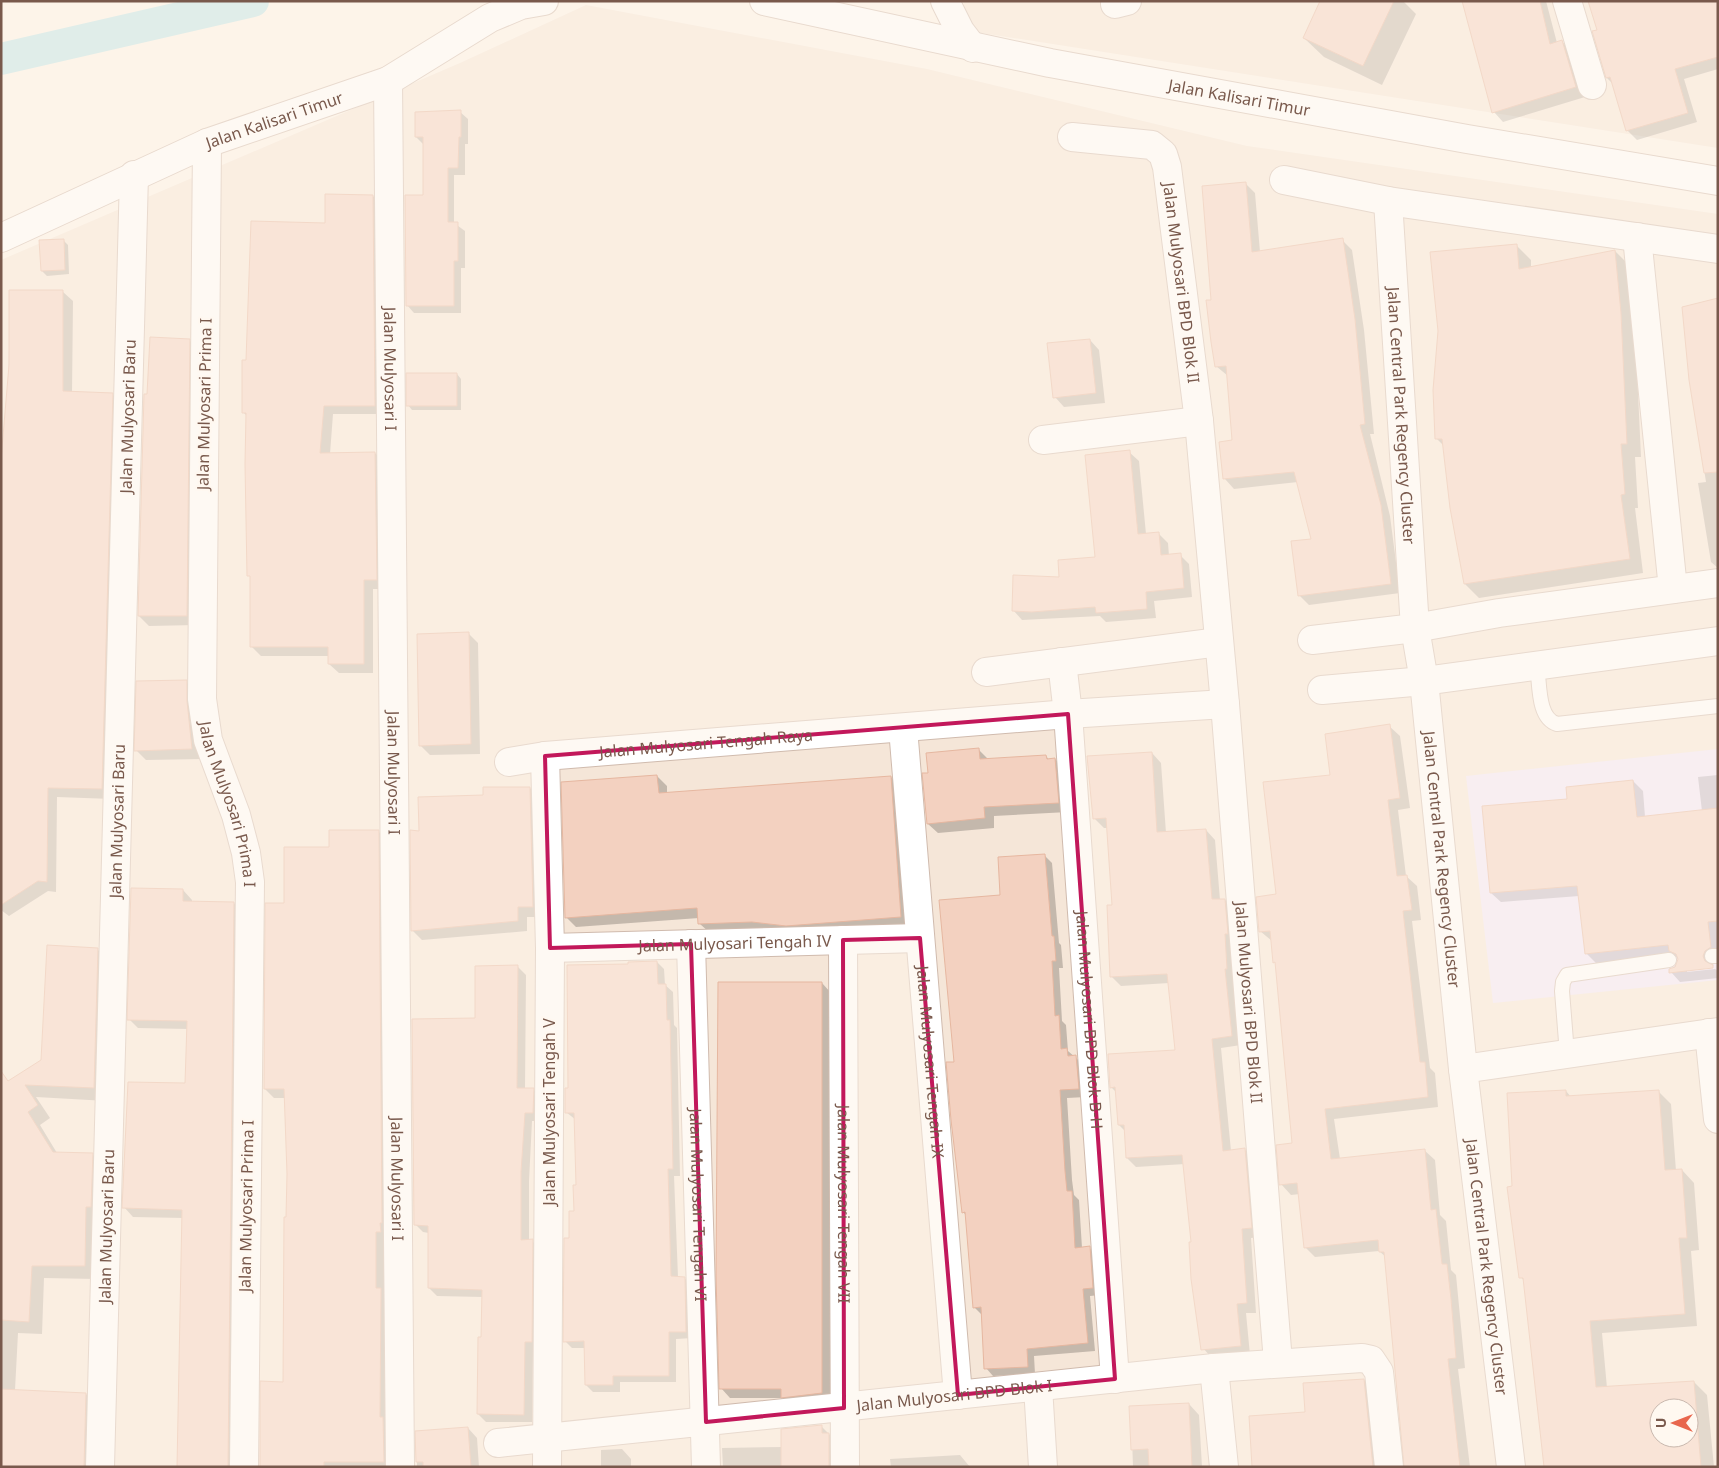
<svg xmlns="http://www.w3.org/2000/svg" width="1719" height="1468" viewBox="0 0 1719 1468" font-family="'Noto Sans',sans-serif">
  <style>
    .residential { fill: #f5e6d8; fill-rule: evenodd }
    .education { fill: #f1e6fa }
    .shadow { fill: #0003; fill-rule: evenodd }
    .lines { fill: none; stroke-linecap: round; stroke-linejoin: round }
    .canal { stroke: #bde4e8; stroke-width: 32 }
    .building { fill: #f3d1c0; stroke: #e6b7a0; fill-rule: evenodd }
    .service-casing { stroke: #d0bbae; stroke-width: 16 }
    .minor-casing { stroke: #d0bbae; stroke-width: 30 }
    .service { stroke: #fff; stroke-width: 14 }
    .minor { stroke: #fff; stroke-width: 28 }
    .marked { fill: none; stroke: #c2185b; stroke-width: 4; stroke-linejoin: round }
    .labels { text-anchor: middle; dominant-baseline: central; stroke-width: 4.5; stroke-linejoin: round; paint-order: stroke }
    .street-label { font-size: 16px; fill: #79594c; stroke: #fff8f0 }
  </style>
  <rect width="100%" height="100%" fill="#fdf4e9"/>
  <!-- residential -->
  <path class="residential" d="M 963,1 L 1718,1 L 1718,148 L 969,31 Z
    M 586,5 L 927,69 L 1247,146 L 1718,214 L 1718,1467 L 1,1467 L 1,260 L 460,63 ZM 1659,1408 L 1689,1408 L 1689,1438 L 1659,1438 Z"/>
  <!-- education -->
  <path class="education" d="M 1718,749 L 1718,980 L 1493,1003 L 1466,776 Z"/>
  <!-- shadow -->
  <path class="shadow" d="M 1321,1 L 1403,1 L 1416,14 L 1382,85 L 1324,57 L 1304,38 Z
    M 1464,1 L 1546,1 L 1557,43 L 1562,42 L 1572,51 L 1585,97 L 1503,122 L 1494,112 Z
    M 1718,1 L 1718,69 L 1684,79 L 1697,122 L 1637,140 L 1627,130 L 1613,84 L 1607,78 L 1594,32 Z
    M 460,112 L 468,119 L 468,144 L 465,144 L 465,175 L 454,175 L 454,223 L 465,231 L 465,268 L 461,268 L 461,313 L 414,313 L 407,305 L 424,196 L 424,145 L 416,137 Z
    M 1245,183 L 1255,193 L 1260,252 L 1342,240 L 1352,250 L 1364,330 L 1374,434 L 1370,434 L 1390,516 L 1400,593 L 1309,605 L 1299,595 L 1312,540 L 1298,482 L 1234,489 L 1225,479 L 1233,441 L 1228,376 L 1216,366 L 1212,301 Z
    M 373,196 L 382,205 L 384,414 L 333,414 L 330,454 L 375,453 L 384,462 L 386,589 L 373,589 L 373,673 L 339,673 L 329,664 L 329,656 L 261,656 L 252,647 L 252,578 L 249,575 L 248,417 L 243,412 L 247,361 L 326,225 Z
    M 63,240 L 68,245 L 69,274 L 47,276 L 42,271 Z
    M 1516,245 L 1531,260 L 1531,268 L 1615,251 L 1629,265 L 1635,328 L 1641,457 L 1635,457 L 1638,508 L 1635,508 L 1643,573 L 1479,598 L 1465,584 L 1444,446 L 1436,438 Z
    M 10,292 L 63,292 L 73,301 L 72,393 L 112,394 L 122,404 L 112,799 L 57,797 L 56,892 L 48,891 L 9,916 L 1,910 L 1,462 L 8,406 Z
    M 1718,299 L 1718,568 L 1711,562 L 1698,483 L 1706,482 L 1690,379 Z
    M 189,340 L 199,350 L 196,625 L 149,626 L 139,616 L 148,396 Z
    M 1090,340 L 1099,350 L 1105,403 L 1064,407 L 1055,397 Z
    M 457,374 L 461,379 L 461,410 L 412,410 L 408,405 Z
    M 1129,452 L 1139,461 L 1146,534 L 1158,533 L 1168,543 L 1169,556 L 1180,555 L 1189,564 L 1192,597 L 1154,601 L 1156,618 L 1106,622 L 1100,616 L 1022,620 L 1013,610 L 1060,578 L 1096,558 Z
    M 468,633 L 478,643 L 480,754 L 430,755 L 420,745 Z
    M 186,682 L 196,691 L 202,759 L 146,760 L 136,750 Z
    M 1389,726 L 1400,736 L 1410,808 L 1398,810 L 1406,876 L 1417,886 L 1421,920 L 1412,921 L 1430,1068 L 1435,1073 L 1438,1107 L 1334,1119 L 1340,1159 L 1424,1150 L 1435,1160 L 1440,1215 L 1446,1221 L 1451,1270 L 1456,1275 L 1465,1368 L 1458,1369 L 1470,1467 L 1404,1467 L 1386,1257 L 1379,1251 L 1315,1257 L 1305,1247 L 1300,1194 L 1291,1195 L 1281,1184 L 1294,1145 L 1277,964 L 1272,941 L 1260,931 L 1332,776 Z
    M 979,750 L 989,760 L 1046,756 L 1049,760 L 1055,759 L 1065,769 L 1068,812 L 994,816 L 994,828 L 938,833 L 928,824 L 929,774 Z
    M 1152,753 L 1161,763 L 1166,833 L 1206,830 L 1215,840 L 1220,900 L 1225,900 L 1234,909 L 1241,1045 L 1221,1048 L 1231,1151 L 1245,1150 L 1254,1159 L 1260,1237 L 1251,1238 L 1256,1313 L 1246,1313 L 1250,1355 L 1211,1357 L 1202,1347 L 1185,1164 L 1136,1167 L 1127,1158 L 1126,1132 L 1119,1125 L 1116,1092 L 1111,1087 L 1177,1051 L 1169,983 L 1121,986 L 1111,976 L 1113,906 L 1107,828 L 1104,828 L 1094,818 L 1088,757 Z
    M 1718,775 L 1718,959 L 1714,961 L 1713,967 L 1687,970 L 1687,972 L 1715,969 L 1718,971 L 1718,978 L 1680,982 L 1671,972 L 1679,960 L 1674,955 L 1596,963 L 1586,953 L 1579,896 L 1501,902 L 1491,893 L 1568,800 L 1633,781 L 1643,791 L 1645,817 L 1702,811 L 1698,777 Z
    M 657,776 L 667,786 L 667,794 L 891,777 L 901,787 L 911,927 L 710,933 L 700,924 L 699,918 L 576,927 L 566,917 Z
    M 530,788 L 539,798 L 543,917 L 527,917 L 527,931 L 422,940 L 412,930 L 420,832 L 485,796 Z
    M 378,831 L 388,841 L 393,1467 L 261,1467 L 285,1383 L 288,1129 L 285,1127 L 285,1098 L 274,1098 L 265,1089 L 286,904 L 330,848 Z
    M 1044,855 L 1052,863 L 1059,943 L 1061,945 L 1063,968 L 1059,968 L 1062,1021 L 1066,1025 L 1068,1051 L 1084,1065 L 1086,1097 L 1067,1098 L 1072,1180 L 1074,1195 L 1079,1200 L 1082,1248 L 1089,1248 L 1097,1255 L 1100,1295 L 1090,1296 L 1095,1351 L 1034,1356 L 1035,1374 L 993,1376 L 986,1368 L 982,1315 L 974,1307 L 966,1215 L 963,1212 L 955,1063 L 1001,896 Z
    M 183,890 L 192,900 L 192,903 L 234,903 L 243,913 L 237,1467 L 178,1467 L 184,1218 L 133,1217 L 124,1207 L 186,1084 L 188,1029 L 138,1028 L 129,1019 Z
    M 97,949 L 110,962 L 107,1101 L 36,1097 L 50,1118 L 40,1125 L 57,1153 L 92,1154 L 105,1167 L 97,1279 L 44,1278 L 42,1334 L 18,1333 L 15,1390 L 86,1394 L 99,1407 L 96,1467 L 1,1467 L 1,1087 L 42,1061 Z
    M 657,962 L 664,969 L 665,985 L 673,992 L 674,1025 L 677,1028 L 680,1176 L 674,1176 L 678,1277 L 684,1278 L 692,1285 L 693,1338 L 676,1339 L 676,1382 L 620,1382 L 620,1392 L 593,1392 L 586,1385 L 585,1348 L 572,1348 L 565,1341 L 571,1239 L 578,1186 L 576,1120 L 566,1112 L 569,1089 L 630,965 Z
    M 517,966 L 526,975 L 525,1089 L 533,1089 L 541,1097 L 541,1121 L 532,1121 L 529,1181 L 529,1241 L 532,1241 L 540,1249 L 540,1350 L 533,1350 L 532,1422 L 486,1422 L 478,1414 L 483,1297 L 437,1296 L 429,1288 L 429,1233 L 423,1232 L 415,1224 L 476,1019 Z
    M 822,983 L 831,993 L 831,1403 L 792,1407 L 784,1398 L 730,1398 L 721,1388 Z
    M 1566,1091 L 1571,1097 L 1658,1091 L 1671,1104 L 1676,1171 L 1682,1170 L 1694,1183 L 1699,1250 L 1691,1251 L 1697,1326 L 1602,1333 L 1607,1388 L 1694,1382 L 1707,1395 L 1714,1467 L 1545,1467 L 1524,1281 L 1521,1277 L 1513,1187 ZM 1659,1408 L 1689,1408 L 1689,1438 L 1659,1438 Z
    M 1364,1380 L 1374,1391 L 1382,1467 L 1253,1467 L 1306,1413 Z
    M 1189,1404 L 1199,1415 L 1202,1467 L 1133,1467 L 1131,1407 Z
    M 821,1426 L 838,1443 L 838,1467 L 723,1467 L 722,1448 L 783,1447 Z
    M 468,1428 L 477,1438 L 479,1467 L 417,1467 L 417,1432 Z
    M 622,1449 L 631,1459 L 631,1467 L 581,1467 L 601,1466 L 601,1450 Z
    M 960,1455 L 970,1467 L 891,1467 L 890,1459 Z"/>
  <g class="lines">
    <!-- canal -->
    <path class="canal" d="M 1,59 L 253,1"/>
  </g>
  <!-- building -->
  <path class="building" d="M 1320,1 L 1394,1 L 1363,66 L 1303,38 Z
    M 1462,1 L 1540,1 L 1550,44 L 1562,40 L 1576,87 L 1492,113 Z
    M 1588,1 L 1718,1 L 1718,57 L 1675,69 L 1688,113 L 1626,131 L 1610,77 L 1606,78 L 1592,31 L 1597,30 Z
    M 461,110 L 461,137 L 459,137 L 458,168 L 448,168 L 448,222 L 458,222 L 458,261 L 454,261 L 454,306 L 406,306 L 405,195 L 423,195 L 423,137 L 415,137 L 415,112 Z
    M 1246,182 L 1252,252 L 1343,238 L 1355,319 L 1365,424 L 1360,425 L 1381,505 L 1391,584 L 1298,596 L 1291,541 L 1311,539 L 1294,472 L 1223,479 L 1219,442 L 1232,440 L 1226,366 L 1215,367 L 1211,342 L 1206,300 L 1211,300 L 1202,186 Z
    M 325,194 L 373,195 L 375,406 L 324,406 L 320,453 L 375,452 L 377,580 L 364,580 L 364,664 L 328,664 L 328,647 L 250,647 L 250,576 L 247,576 L 245,464 L 246,413 L 242,413 L 242,360 L 246,360 L 251,221 L 325,223 Z
    M 64,239 L 65,270 L 41,271 L 39,240 Z
    M 1517,244 L 1519,269 L 1615,250 L 1621,313 L 1627,444 L 1621,444 L 1625,494 L 1621,495 L 1630,559 L 1464,584 L 1450,508 L 1442,439 L 1435,439 L 1433,390 L 1438,331 L 1430,252 Z
    M 9,290 L 63,290 L 63,391 L 113,393 L 102,789 L 48,788 L 47,882 L 38,881 L 1,905 L 1,460 L 9,365 Z
    M 1718,298 L 1718,472 L 1704,473 L 1689,380 L 1682,307 Z
    M 150,337 L 190,339 L 187,616 L 138,616 L 144,394 L 147,394 Z
    M 1090,339 L 1096,393 L 1053,398 L 1047,343 Z
    M 406,373 L 457,373 L 457,406 L 406,406 Z
    M 1130,450 L 1138,534 L 1159,532 L 1161,555 L 1181,553 L 1184,588 L 1146,592 L 1147,609 L 1096,613 L 1095,607 L 1032,612 L 1012,611 L 1013,575 L 1059,577 L 1058,560 L 1095,557 L 1085,455 Z
    M 469,632 L 471,744 L 419,746 L 417,634 Z
    M 187,680 L 187,701 L 192,749 L 134,751 L 136,681 Z
    M 1390,724 L 1400,798 L 1388,800 L 1397,876 L 1407,875 L 1412,910 L 1403,911 L 1420,1062 L 1425,1062 L 1428,1097 L 1325,1109 L 1331,1159 L 1425,1149 L 1431,1210 L 1436,1209 L 1442,1264 L 1447,1264 L 1451,1299 L 1456,1358 L 1448,1359 L 1460,1467 L 1404,1467 L 1384,1252 L 1379,1252 L 1378,1240 L 1304,1248 L 1297,1183 L 1279,1185 L 1276,1145 L 1292,1143 L 1275,962 L 1273,963 L 1270,931 L 1259,932 L 1256,897 L 1276,894 L 1263,782 L 1330,775 L 1325,734 Z
    M 979,748 L 980,759 L 1046,755 L 1047,759 L 1055,758 L 1059,803 L 984,807 L 985,818 L 927,824 L 922,773 L 928,773 L 926,753 Z
    M 1152,752 L 1157,832 L 1206,829 L 1212,899 L 1225,899 L 1228,934 L 1225,934 L 1227,969 L 1225,969 L 1232,1036 L 1212,1039 L 1223,1151 L 1245,1148 L 1252,1228 L 1242,1229 L 1247,1303 L 1237,1304 L 1241,1346 L 1201,1350 L 1191,1279 L 1189,1242 L 1191,1242 L 1182,1155 L 1126,1158 L 1124,1125 L 1118,1125 L 1115,1087 L 1110,1088 L 1108,1054 L 1175,1050 L 1167,974 L 1110,977 L 1107,905 L 1112,905 L 1106,818 L 1093,819 L 1087,756 Z
    M 657,775 L 659,793 L 891,776 L 901,917 L 786,926 L 752,922 L 698,924 L 697,908 L 565,918 L 561,782 Z
    M 1633,780 L 1637,817 L 1718,808 L 1718,921 L 1708,922 L 1711,947 L 1705,951 L 1703,956 L 1705,961 L 1713,965 L 1713,968 L 1669,973 L 1669,969 L 1675,967 L 1678,959 L 1676,954 L 1669,951 L 1668,945 L 1585,954 L 1577,886 L 1490,893 L 1482,806 L 1567,799 L 1566,787 Z
    M 483,787 L 530,787 L 533,907 L 518,907 L 518,921 L 411,931 L 410,830 L 419,831 L 418,797 L 483,795 Z
    M 329,830 L 379,830 L 382,1223 L 380,1223 L 381,1232 L 376,1232 L 376,1288 L 381,1288 L 380,1417 L 383,1417 L 384,1462 L 324,1462 L 324,1467 L 260,1467 L 260,1381 L 283,1382 L 284,1217 L 286,1217 L 287,1174 L 284,1089 L 264,1089 L 265,903 L 284,903 L 284,847 L 329,847 Z
    M 1045,854 L 1052,936 L 1054,936 L 1056,961 L 1052,961 L 1055,1016 L 1059,1015 L 1061,1049 L 1067,1048 L 1068,1056 L 1076,1055 L 1079,1089 L 1060,1090 L 1065,1171 L 1067,1191 L 1072,1191 L 1075,1248 L 1090,1246 L 1093,1288 L 1083,1289 L 1088,1343 L 1027,1349 L 1028,1367 L 984,1369 L 981,1307 L 973,1308 L 965,1212 L 962,1213 L 951,1120 L 946,1062 L 954,1062 L 939,900 L 1000,895 L 998,857 Z
    M 131,888 L 183,889 L 183,901 L 234,902 L 228,1467 L 177,1467 L 182,1210 L 122,1208 L 128,1082 L 185,1083 L 186,1053 L 187,1021 L 127,1020 Z
    M 47,945 L 98,948 L 94,1088 L 25,1085 L 38,1105 L 28,1112 L 53,1152 L 93,1153 L 91,1207 L 86,1207 L 85,1266 L 32,1266 L 29,1322 L 1,1320 L 1,1071 L 8,1081 L 41,1060 Z
    M 657,961 L 658,984 L 666,984 L 667,1020 L 670,1020 L 673,1169 L 668,1169 L 671,1276 L 685,1277 L 686,1332 L 669,1332 L 669,1376 L 613,1376 L 613,1385 L 585,1385 L 584,1341 L 563,1342 L 564,1238 L 569,1238 L 569,1211 L 574,1211 L 573,1185 L 576,1185 L 574,1113 L 565,1113 L 565,1088 L 568,1088 L 567,965 L 628,964 L 628,962 Z
    M 518,965 L 517,1088 L 534,1088 L 533,1113 L 525,1113 L 521,1172 L 521,1240 L 533,1239 L 532,1342 L 525,1342 L 524,1415 L 477,1414 L 478,1337 L 481,1337 L 482,1290 L 428,1288 L 428,1226 L 414,1225 L 412,1019 L 475,1018 L 475,966 Z
    M 718,982 L 822,982 L 822,1393 L 781,1398 L 781,1389 L 719,1389 L 716,1276 Z
    M 1566,1090 L 1566,1096 L 1659,1090 L 1665,1170 L 1682,1169 L 1687,1238 L 1679,1238 L 1685,1314 L 1590,1321 L 1596,1387 L 1694,1381 L 1701,1467 L 1544,1467 L 1523,1278 L 1519,1278 L 1507,1187 L 1512,1186 L 1507,1093 ZM 1659,1408 L 1689,1408 L 1689,1438 L 1659,1438 Z
    M 1364,1379 L 1373,1467 L 1252,1467 L 1249,1416 L 1305,1412 L 1303,1383 Z
    M 1,1389 L 86,1393 L 84,1467 L 1,1467 Z
    M 1189,1403 L 1192,1467 L 1149,1467 L 1148,1449 L 1131,1450 L 1129,1406 Z
    M 822,1425 L 822,1433 L 829,1433 L 829,1467 L 781,1467 L 781,1429 Z
    M 468,1427 L 471,1467 L 423,1467 L 423,1462 L 416,1462 L 415,1431 Z"/>
  <g class="lines">
    <defs>
      <path id="service" d="M 1537,666 C 1540,683 1537,718 1557,724 L 1718,706
        M 1712,956 L 1718,956
        M 1567,1054 L 1562,991 L 1563,982 L 1567,975 L 1669,960"/>
      <g id="minor">
        <path id="s1" d="M 764,1 L 1050,63 L 1467,139 L 1718,181"/>
        <path d="M 945,1 L 960,31 L 973,48"/>
        <path d="M 1567,1 L 1592,85"/>
        <path d="M 1115,4 L 1127,1"/>
        <path id="s2" d="M 388,81 L 400,1467"/>
        <path id="s3" d="M 1072,137 L 1152,145 L 1163,154 L 1167,167 L 1199,421 L 1225,704 L 1278,1362"/>
        <path id="s4" d="M 207,143 L 202,699 L 208,740 L 236,815 L 246,853 L 250,882 L 244,1467"/>
        <path d="M 1284,180 L 1388,201 L 1718,249"/>
        <path id="s5" d="M 1388,201 L 1415,628 L 1424,681 L 1463,1069 L 1511,1467"/>
        <path d="M 1637,237 L 1673,589"/>
        <path id="s6" d="M 1,238 L 207,143 L 388,81 L 490,18 L 521,5 L 544,1"/>
        <path d="M 1043,440 L 1199,421"/>
        <path d="M 1312,640 L 1415,628 L 1499,613 L 1718,583"/>
        <path id="s7" d="M 1062,662 L 1068,714 L 1115,1379"/>
        <path d="M 986,672 L 1219,642"/>
        <path d="M 1322,690 L 1424,681 L 1718,641"/>
        <path id="s8" d="M 903,728 L 958,1395"/>
        <path d="M 545,756 L 550,948 L 547,1467"/>
        <path id="s9" d="M 509,762 L 545,756 L 1068,714 L 1225,704"/>
        <path id="s10" d="M 843,940 L 845,1467"/>
        <path id="s11" d="M 691,944 L 706,1467"/>
        <path id="s12" d="M 550,948 L 920,938"/>
        <path d="M 1709,1033 L 1718,1119"/>
        <path d="M 1463,1069 L 1718,1032"/>
        <path d="M 1214,1368 L 1224,1467"/>
        <path d="M 1038,1387 L 1043,1467"/>
        <path id="s13" d="M 498,1443 L 1214,1368 L 1362,1358 L 1371,1360 L 1379,1372 L 1389,1467"/>
        <path id="s14" d="M 100,1467 L 134,175"/>
      </g>
    </defs>
    <!-- service casing -->
    <use href="#service" class="service-casing"/>
    <!-- minor casing -->
    <use href="#minor" class="minor-casing"/>
    <!-- service -->
    <use href="#service" class="service"/>
    <!-- minor -->
    <use href="#minor" class="minor"/>
  </g>
  <!-- marked area -->
  <path d="M0 0H1719V1468H0ZM 1068,714 L 1115,1379 L 958,1395 L 920,938 L 843,940 L 844,1408 L 706,1422 L 691,944 L 550,948 L 545,756 Z" fill="#fdf4e9" fill-opacity=".55" fill-rule="evenodd"/>
  <path class="marked" d="M 1068,714 L 1115,1379 L 958,1395 L 920,938 L 843,940 L 844,1408 L 706,1422 L 691,944 L 550,948 L 545,756 Z"/>
  <g class="labels">
    <!-- street labels -->
    <g class="street-label">
      <text stroke="none"><textPath href="#s1" startOffset="485">Jalan Kalisari Timur</textPath></text>
      <text stroke="none"><textPath href="#s6" startOffset="298">Jalan Kalisari Timur</textPath></text>
      <text stroke="none"><textPath href="#s3" startOffset="225">Jalan Mulyosari BPD Blok II</textPath></text>
      <text stroke="none"><textPath href="#s2" startOffset="288">Jalan Mulyosari I</textPath></text>
      <text transform="translate(204 404) rotate(-89)">Jalan Mulyosari Prima I</text>
      <text stroke="none"><textPath href="#s5" startOffset="215">Jalan Central Park Regency Cluster</textPath></text>
      <text stroke="none"><textPath href="#s14" startOffset="1051">Jalan Mulyosari Baru</textPath></text>
      <text stroke="none"><textPath href="#s9" startOffset="198">Jalan Mulyosari Tengah Raya</textPath></text>
      <text stroke="none"><textPath href="#s2" startOffset="692">Jalan Mulyosari I</textPath></text>
      <text stroke="none"><textPath href="#s4" startOffset="665">Jalan Mulyosari Prima I</textPath></text>
      <text stroke="none"><textPath href="#s14" startOffset="646">Jalan Mulyosari Baru</textPath></text>
      <text stroke="none"><textPath href="#s5" startOffset="661">Jalan Central Park Regency Cluster</textPath></text>
      <text stroke="none"><textPath href="#s12" startOffset="185">Jalan Mulyosari Tengah IV</textPath></text>
      <text stroke="none"><textPath href="#s3" startOffset="948">Jalan Mulyosari BPD Blok II</textPath></text>
      <text stroke="none"><textPath href="#s7" startOffset="359">Jalan Mulyosari BPD Blok B-H</textPath></text>
      <text stroke="none"><textPath href="#s8" startOffset="335">Jalan Mulyosari Tengah IX</textPath></text>
      <text transform="translate(549 1112) rotate(-90)">Jalan Mulyosari Tengah V</text>
      <text stroke="none"><textPath href="#s2" startOffset="1098">Jalan Mulyosari I</textPath></text>
      <text stroke="none"><textPath href="#s10" startOffset="264">Jalan Mulyosari Tengah VII</textPath></text>
      <text stroke="none"><textPath href="#s11" startOffset="261">Jalan Mulyosari Tengah VI</textPath></text>
      <text transform="translate(246 1206) rotate(-89)">Jalan Mulyosari Prima I</text>
      <text stroke="none"><textPath href="#s14" startOffset="241">Jalan Mulyosari Baru</textPath></text>
      <text stroke="none"><textPath href="#s5" startOffset="1071">Jalan Central Park Regency Cluster</textPath></text>
      <text stroke="none"><textPath href="#s13" startOffset="459">Jalan Mulyosari BPD Blok I</textPath></text>
    </g>
  </g>
  <!-- border -->
  <rect width="1719" height="1468" fill="none" stroke="#79594c" stroke-width="5"/>
  <!-- north arrow -->
  <g transform="translate(1674 1423) rotate(270)"><circle r="24" fill="#fff8f0" stroke="#c9b8ae"/>
  <path d="M0-4L9 19L0 12L-9 19Z" fill="#e8664d"/>
  <text y="-8" font-size="14" font-weight="bold" text-anchor="middle" fill="#79594c">U</text>
  </g>
</svg>
